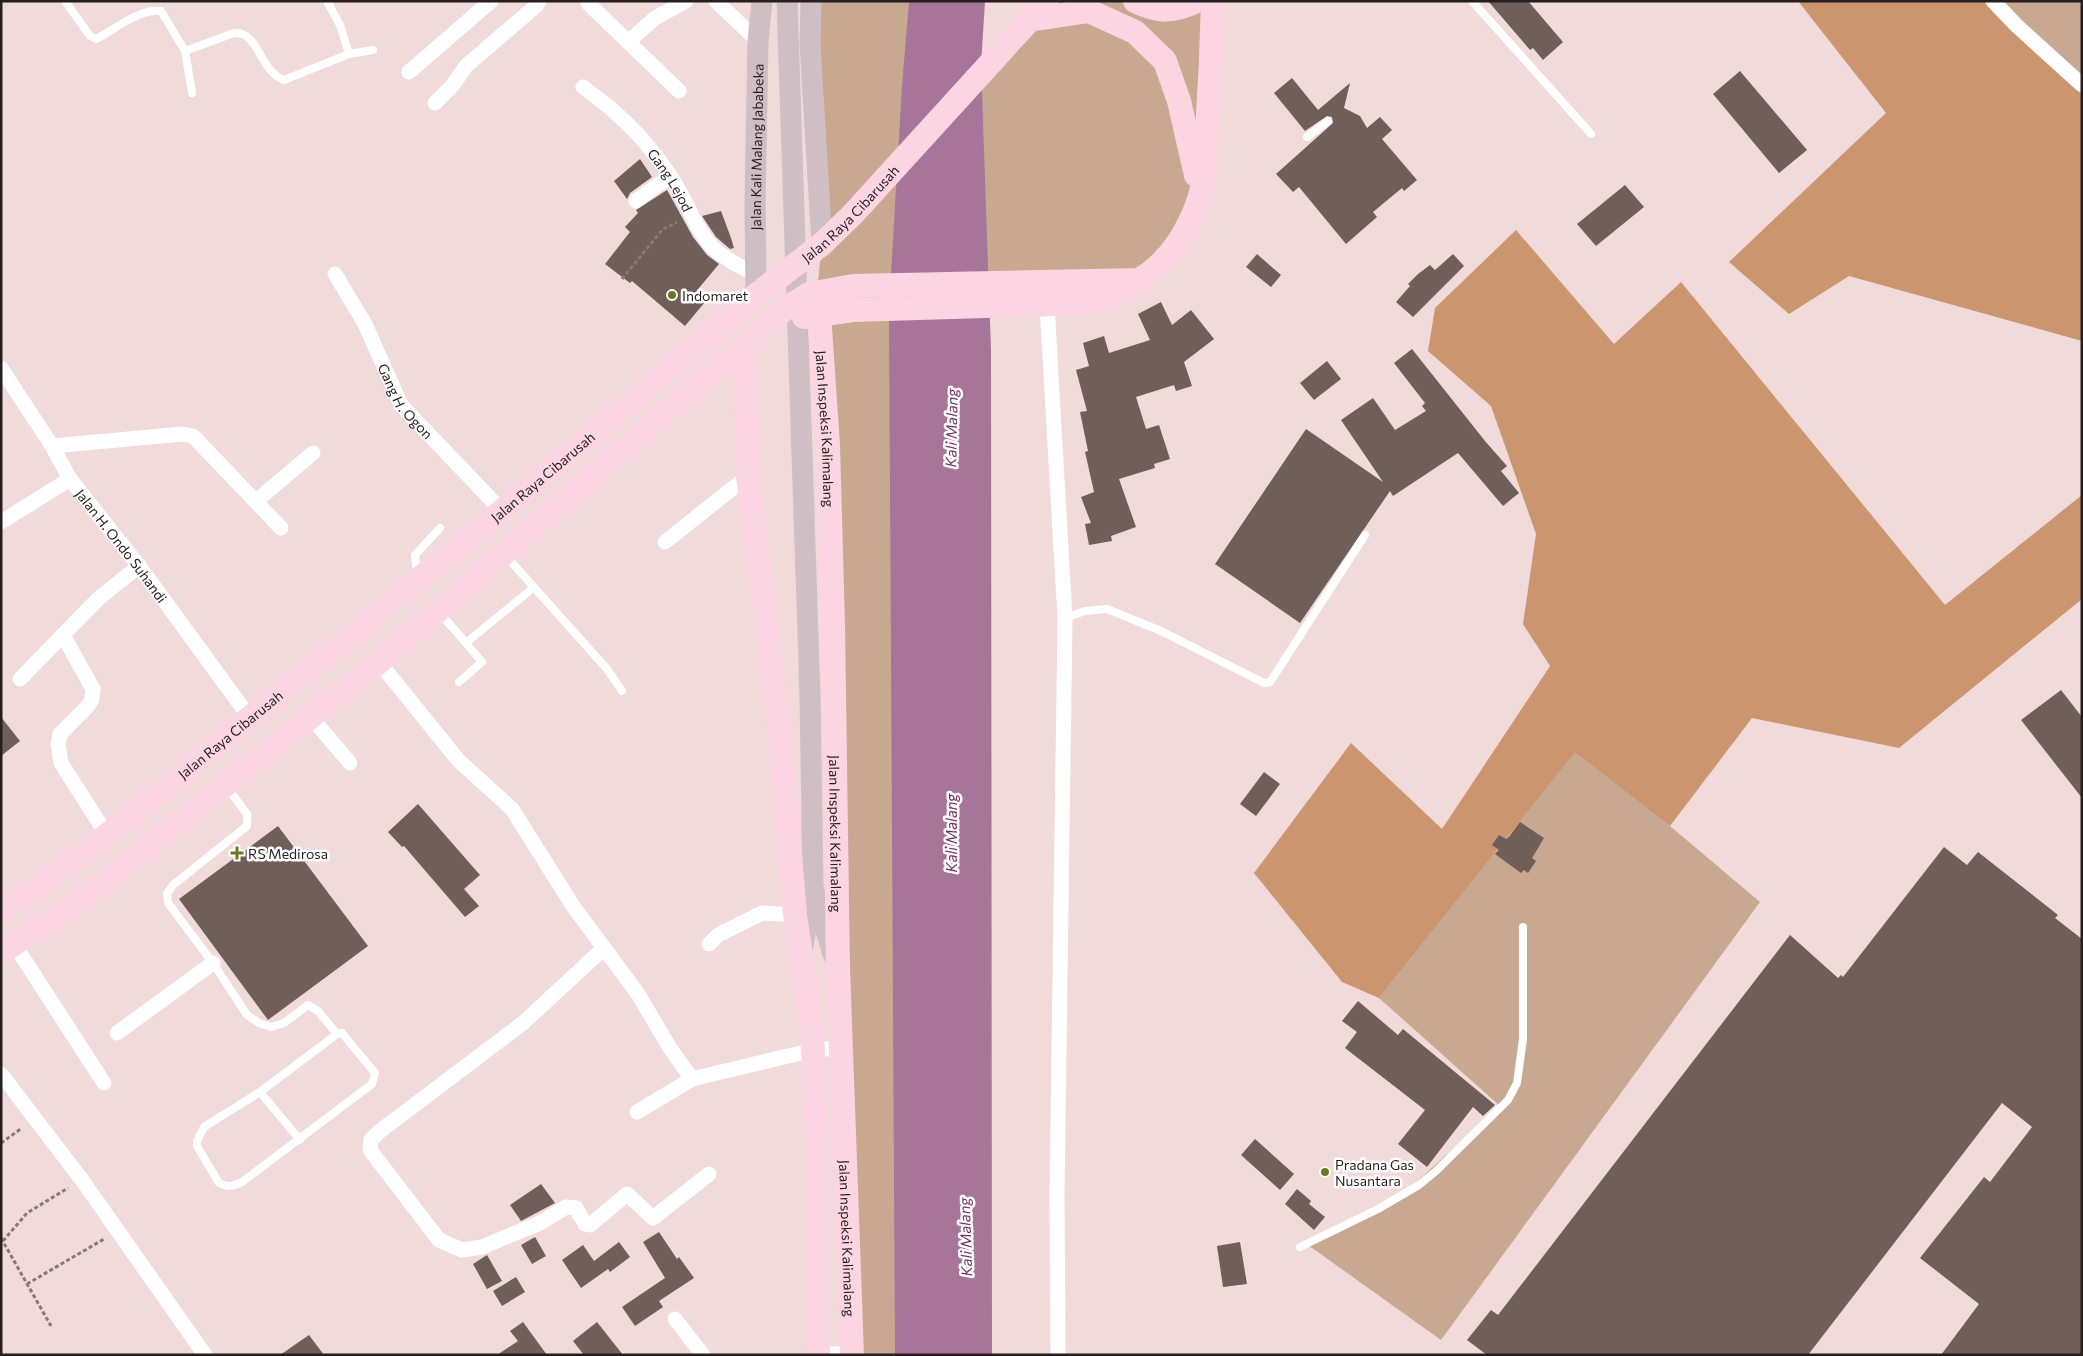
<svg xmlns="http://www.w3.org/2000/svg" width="2083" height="1356" viewBox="0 0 2083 1356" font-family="Commissioner,sans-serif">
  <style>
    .green { fill: #c9a891 }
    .forest { fill: #ca956f }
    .water { fill: #a7749a }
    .building { fill: #705e59 }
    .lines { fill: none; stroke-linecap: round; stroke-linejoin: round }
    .path { stroke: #887878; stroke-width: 3; stroke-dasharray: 4 2.5; stroke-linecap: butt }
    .lane { stroke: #fff; stroke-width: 8 }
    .street { stroke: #fff; stroke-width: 15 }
    .secondary { stroke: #cfbec4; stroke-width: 21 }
    .primary { stroke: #fbd5e2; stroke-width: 24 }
    .poi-dot { fill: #6b7723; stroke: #fff; stroke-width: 2 }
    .labels { text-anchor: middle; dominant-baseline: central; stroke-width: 5; stroke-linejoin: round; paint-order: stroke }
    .street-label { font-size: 14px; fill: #271f1f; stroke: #fff }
    .poi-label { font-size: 14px; fill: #271f1f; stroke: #fff; text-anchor: start }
    .water-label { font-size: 15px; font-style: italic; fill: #723164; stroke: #fff }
  </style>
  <rect width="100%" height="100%" fill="#f1dada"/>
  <!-- green -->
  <path class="green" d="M 811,1 L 909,1 L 898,161 L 1047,1 L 1213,1 L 1201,194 L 1151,273 L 893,309 L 892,573 L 897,1355 L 852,1355 L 817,291 L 822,244 Z
    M 1996,1 L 2082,1 L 2082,86 Z
    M 1575,751 L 1670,826 L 1760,902 L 1441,1340 L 1308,1245 L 1413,1185 L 1500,1106 L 1379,998 Z"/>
  <!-- forest -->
  <path class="forest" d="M 1798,1 L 1996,1 L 2082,86 L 2082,341 L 1849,276 L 1789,314 L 1729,262 L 1886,113 Z
    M 1516,230 L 1614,344 L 1681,282 L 1945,605 L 2082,495 L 2082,599 L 1899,748 L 1752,718 L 1670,826 L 1575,752 L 1379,998 L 1342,982 L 1254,873 L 1351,743 L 1442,829 L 1550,666 L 1523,624 L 1536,534 L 1491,406 L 1428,351 L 1435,308 Z"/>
  <!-- water -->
  <path class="water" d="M 909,1 L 985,1 L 981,65 L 991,351 L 992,1355 L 895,1355 L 889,309 L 902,86 Z"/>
  <!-- building -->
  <path class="building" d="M 1488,1 L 1528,1 L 1563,42 L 1543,60 L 1533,48 L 1530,50 Z
    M 1740,71 L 1807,150 L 1779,173 L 1713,94 Z
    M 1292,78 L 1318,110 L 1350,83 L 1344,108 L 1360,116 L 1367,128 L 1380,117 L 1392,130 L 1382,139 L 1417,180 L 1404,191 L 1402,188 L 1373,212 L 1377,217 L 1346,244 L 1299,187 L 1293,192 L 1276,174 L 1333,123 L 1332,117 L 1327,116 L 1305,131 L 1274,93 Z
    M 640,159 L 652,177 L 630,193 L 627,199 L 614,181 Z
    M 1625,185 L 1644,207 L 1596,246 L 1577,224 Z
    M 667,190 L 693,237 L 707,255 L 719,264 L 694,294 L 705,302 L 685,326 L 632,281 L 630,283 L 605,264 L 630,232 L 625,227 L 638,213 L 636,210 Z
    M 721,211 L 731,238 L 734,248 L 730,249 L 716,237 L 702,216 Z
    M 1257,254 L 1281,275 L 1271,287 L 1246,267 Z
    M 1453,254 L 1464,266 L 1413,317 L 1396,302 L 1410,286 L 1408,284 L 1418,274 L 1430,265 L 1435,270 Z
    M 1161,302 L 1172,325 L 1191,310 L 1214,339 L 1184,362 L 1192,386 L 1176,391 L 1174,385 L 1136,397 L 1146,429 L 1159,425 L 1170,459 L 1154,464 L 1155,468 L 1119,479 L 1136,527 L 1111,536 L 1112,541 L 1089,545 L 1085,524 L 1091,523 L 1081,497 L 1094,492 L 1085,452 L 1088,451 L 1080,412 L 1087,411 L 1076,370 L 1089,366 L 1083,343 L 1104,336 L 1109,353 L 1150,340 L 1138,314 Z
    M 1412,349 L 1485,441 L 1507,466 L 1501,471 L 1519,493 L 1503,506 L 1458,453 L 1393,496 L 1390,491 L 1300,623 L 1215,564 L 1306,429 L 1383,482 L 1341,420 L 1373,398 L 1395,430 L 1426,411 L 1422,406 L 1425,403 L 1394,363 Z
    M 1327,361 L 1341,379 L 1314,400 L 1300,383 Z
    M 2061,690 L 2082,717 L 2082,798 L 2021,720 Z
    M 1,717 L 20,741 L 1,756 Z
    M 1264,772 L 1280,784 L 1256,816 L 1240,804 Z
    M 418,804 L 480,875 L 464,889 L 479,906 L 465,917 L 404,846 L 402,847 L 388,832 Z
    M 1520,822 L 1544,838 L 1532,858 L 1536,861 L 1528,873 L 1524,870 L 1521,873 L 1495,854 L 1499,850 L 1492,845 L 1499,835 L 1506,839 L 1509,837 Z
    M 278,826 L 368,946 L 268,1020 L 179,899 Z
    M 1944,847 L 1967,865 L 1978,852 L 2058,915 L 2055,918 L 2082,939 L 2082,1355 L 1941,1355 L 1979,1304 L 1920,1258 L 1984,1177 L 1990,1182 L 2032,1127 L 2002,1103 L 1808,1355 L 1487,1355 L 1467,1340 L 1491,1310 L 1498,1315 L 1790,935 L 1838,978 L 1841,975 L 1843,977 Z
    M 1358,1001 L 1398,1035 L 1403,1029 L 1495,1105 L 1483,1116 L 1473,1107 L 1427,1167 L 1398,1144 L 1425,1110 L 1345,1048 L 1357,1032 L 1342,1021 Z
    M 1255,1139 L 1294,1174 L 1280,1190 L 1241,1155 Z
    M 541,1184 L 555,1203 L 521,1221 L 510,1205 Z
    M 1297,1189 L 1311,1201 L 1309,1204 L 1325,1217 L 1314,1230 L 1285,1204 Z
    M 659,1232 L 677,1259 L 679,1257 L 694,1278 L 659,1301 L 663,1307 L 635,1326 L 622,1307 L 665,1278 L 643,1242 Z
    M 535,1237 L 546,1256 L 532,1264 L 521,1245 Z
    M 619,1242 L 630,1257 L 610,1272 L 608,1269 L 581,1288 L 562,1260 L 583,1245 L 594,1261 Z
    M 1240,1242 L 1247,1284 L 1223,1287 L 1217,1246 Z
    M 487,1255 L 502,1281 L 487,1289 L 473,1264 Z
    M 516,1277 L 525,1292 L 502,1306 L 493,1291 Z
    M 523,1322 L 547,1355 L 497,1355 L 518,1341 L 510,1331 Z
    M 597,1322 L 623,1355 L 584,1355 L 573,1341 Z
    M 309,1335 L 324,1355 L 280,1355 Z"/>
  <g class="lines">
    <!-- path -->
    <path class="path" d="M 622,279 L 662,230 L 677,222
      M 1,1143 L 22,1128
      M 1,1238 L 51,1326
      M 3,1241 L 27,1213 L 68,1188
      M 27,1284 L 104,1239"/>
    <!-- lane -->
    <path class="lane" d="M 65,1 L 90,36 L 96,39 C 116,29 138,9 161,11 L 185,51 L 192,93
      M 327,1 L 340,25 L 349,54
      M 1472,1 L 1591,134
      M 185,51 L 234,33 C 259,31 259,71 284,80 L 349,54 L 373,50
      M 1307,137 L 1328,121
      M 506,556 L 607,669 L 622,691
      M 417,576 L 415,555 L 440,528
      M 439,612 L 466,643
      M 1065,618 L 1085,611 L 1107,609 L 1161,631 L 1264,683 L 1270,682 L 1365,535
      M 459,682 L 482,662 L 466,643 L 533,588
      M 226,786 L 247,814 L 247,826 L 173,885 L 167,894 L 168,903 L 213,963 L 247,1015 L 259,1023 L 271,1027 L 284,1023 L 308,1005 L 318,1011 L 337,1034
      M 342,1033 L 375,1073 L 372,1084 L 242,1182 C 233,1186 228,1188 219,1183 L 197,1146 L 197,1141 L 204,1127 L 260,1092 L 337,1034 Z
      M 260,1092 L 300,1140
      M 1300,1247 L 1378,1209 L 1419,1185 L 1436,1171 L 1508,1100 L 1517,1083 L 1523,1039 L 1523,927"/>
    <!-- street -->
    <g class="street">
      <path d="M 716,1 L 758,41"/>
      <path d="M 1993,1 L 2017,26 L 2082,85"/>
      <path d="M 588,3 L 679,91"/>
      <path d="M 628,42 L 655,18 L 686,1"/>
      <path d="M 409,72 L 491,1"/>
      <path id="s1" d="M 583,87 C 620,114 643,136 669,174 C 701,222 693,247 754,273"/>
      <path d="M 435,103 L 452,86 L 466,66 L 537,5 L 539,1"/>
      <path d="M 636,201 L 670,176"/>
      <path id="s2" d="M 335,274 L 365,324 L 401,405 L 502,511"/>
      <path d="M 1047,305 L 1065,618 L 1057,1193 L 1058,1355"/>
      <path id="s3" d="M 1,368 L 52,446 L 70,479 L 139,566 L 250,718"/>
      <path d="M 52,446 L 183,434 L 193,436 L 281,528"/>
      <path d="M 256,501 L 313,453"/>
      <path d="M 1,522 L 70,479"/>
      <path d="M 665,542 L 748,476"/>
      <path d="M 63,635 L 93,689 L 92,699 L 88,706 L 60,734 L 58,744 L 61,763 L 107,835"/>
      <path d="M 379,662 L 458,760 L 512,809 L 573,906 L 638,994 L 670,1048 L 692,1079"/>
      <path d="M 20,679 L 99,598 L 139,566"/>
      <path d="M 311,717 L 350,763"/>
      <path d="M 14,944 L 104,1083"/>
      <path d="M 709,944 L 718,935 L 762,913 L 795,915"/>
      <path d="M 604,948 L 523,1023 L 380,1131 L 371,1140 L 370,1150 L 439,1240 L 462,1250 L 482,1247 L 540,1223 L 566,1207 L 576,1208 L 585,1224 L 590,1225 L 627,1194 L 653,1218 L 709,1174"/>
      <path d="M 117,1033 L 213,963"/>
      <path d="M 1,1074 L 82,1180 L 205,1355"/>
      <path d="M 637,1112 L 692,1079 L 813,1050 L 840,1048"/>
      <path d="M 675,1319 L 703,1355"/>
      <path d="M 813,1355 L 852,1353"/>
    </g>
    <!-- secondary -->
    <g class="secondary">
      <path d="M 787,1 L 810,696 L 813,885 L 803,946"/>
      <path d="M 811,1 L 810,44 L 822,244"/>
      <path id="s4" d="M 756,295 L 755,205 L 758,41 L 762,1"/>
      <path d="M 814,890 L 833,954"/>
    </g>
    <!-- primary -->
    <g class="primary">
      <path d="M 1135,1 C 1159,13 1174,12 1197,1"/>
      <path d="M 1029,20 L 1089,11 L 1135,32 L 1165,61 L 1179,101 L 1196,175"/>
      <path id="s5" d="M 819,314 L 828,445 L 833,625 L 838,968 L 852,1355"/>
      <path d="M 804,317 L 853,310 L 1087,303 L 1114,295 L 1137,281"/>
      <path d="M 744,346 L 748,476 L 781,744 L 795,915 L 809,1008 L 813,1050 L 817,1145 L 818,1355"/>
      <path id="s6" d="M 1,912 L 107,835 L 502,511 L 756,295 L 822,244 L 853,214 L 1047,1"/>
      <path d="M 1,952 L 75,905 L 379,662 L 785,309 L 809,294 L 853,286 L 1139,280 C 1169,263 1190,229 1200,196 C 1206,176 1206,151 1207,131 C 1210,88 1212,45 1213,1"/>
    </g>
  </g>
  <!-- markers -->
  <g class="poi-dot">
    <circle cx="672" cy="295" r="5"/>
    <path d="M234.5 845.5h5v5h5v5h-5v5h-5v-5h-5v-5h5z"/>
    <circle cx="1325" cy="1172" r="5"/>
  </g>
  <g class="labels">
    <!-- street labels -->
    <g class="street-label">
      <text stroke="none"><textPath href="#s4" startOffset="148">Jalan Kali Malang Jababeka</textPath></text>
      <text stroke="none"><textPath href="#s1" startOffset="129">Gang Lejod</textPath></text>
      <text stroke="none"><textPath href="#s6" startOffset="1100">Jalan Raya Cibarusah</textPath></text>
      <text stroke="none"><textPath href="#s2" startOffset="146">Gang H. Ogon</textPath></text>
      <text stroke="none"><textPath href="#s5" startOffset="115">Jalan Inspeksi Kalimalang</textPath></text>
      <text stroke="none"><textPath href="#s6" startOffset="695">Jalan Raya Cibarusah</textPath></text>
      <text stroke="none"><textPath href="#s3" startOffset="215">Jalan H. Ondo Suhandi</textPath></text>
      <text stroke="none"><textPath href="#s6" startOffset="290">Jalan Raya Cibarusah</textPath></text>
      <text stroke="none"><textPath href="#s5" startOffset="520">Jalan Inspeksi Kalimalang</textPath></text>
      <text stroke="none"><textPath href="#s5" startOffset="925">Jalan Inspeksi Kalimalang</textPath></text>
    </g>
    <!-- poi labels -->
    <g class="poi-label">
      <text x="682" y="295">Indomaret</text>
      <text x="248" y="853">RS Medirosa</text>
      <text x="1335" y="1164">Pradana Gas<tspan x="1335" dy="16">Nusantara</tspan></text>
    </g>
    <!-- water labels -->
    <g class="water-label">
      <text transform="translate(951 428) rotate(-89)">Kali Malang</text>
      <text transform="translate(951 833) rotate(-90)">Kali Malang</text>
      <text transform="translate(965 1237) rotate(-92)">Kali Malang</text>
    </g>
  </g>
  <!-- border -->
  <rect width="2083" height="1356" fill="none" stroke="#271f1f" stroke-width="5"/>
</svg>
